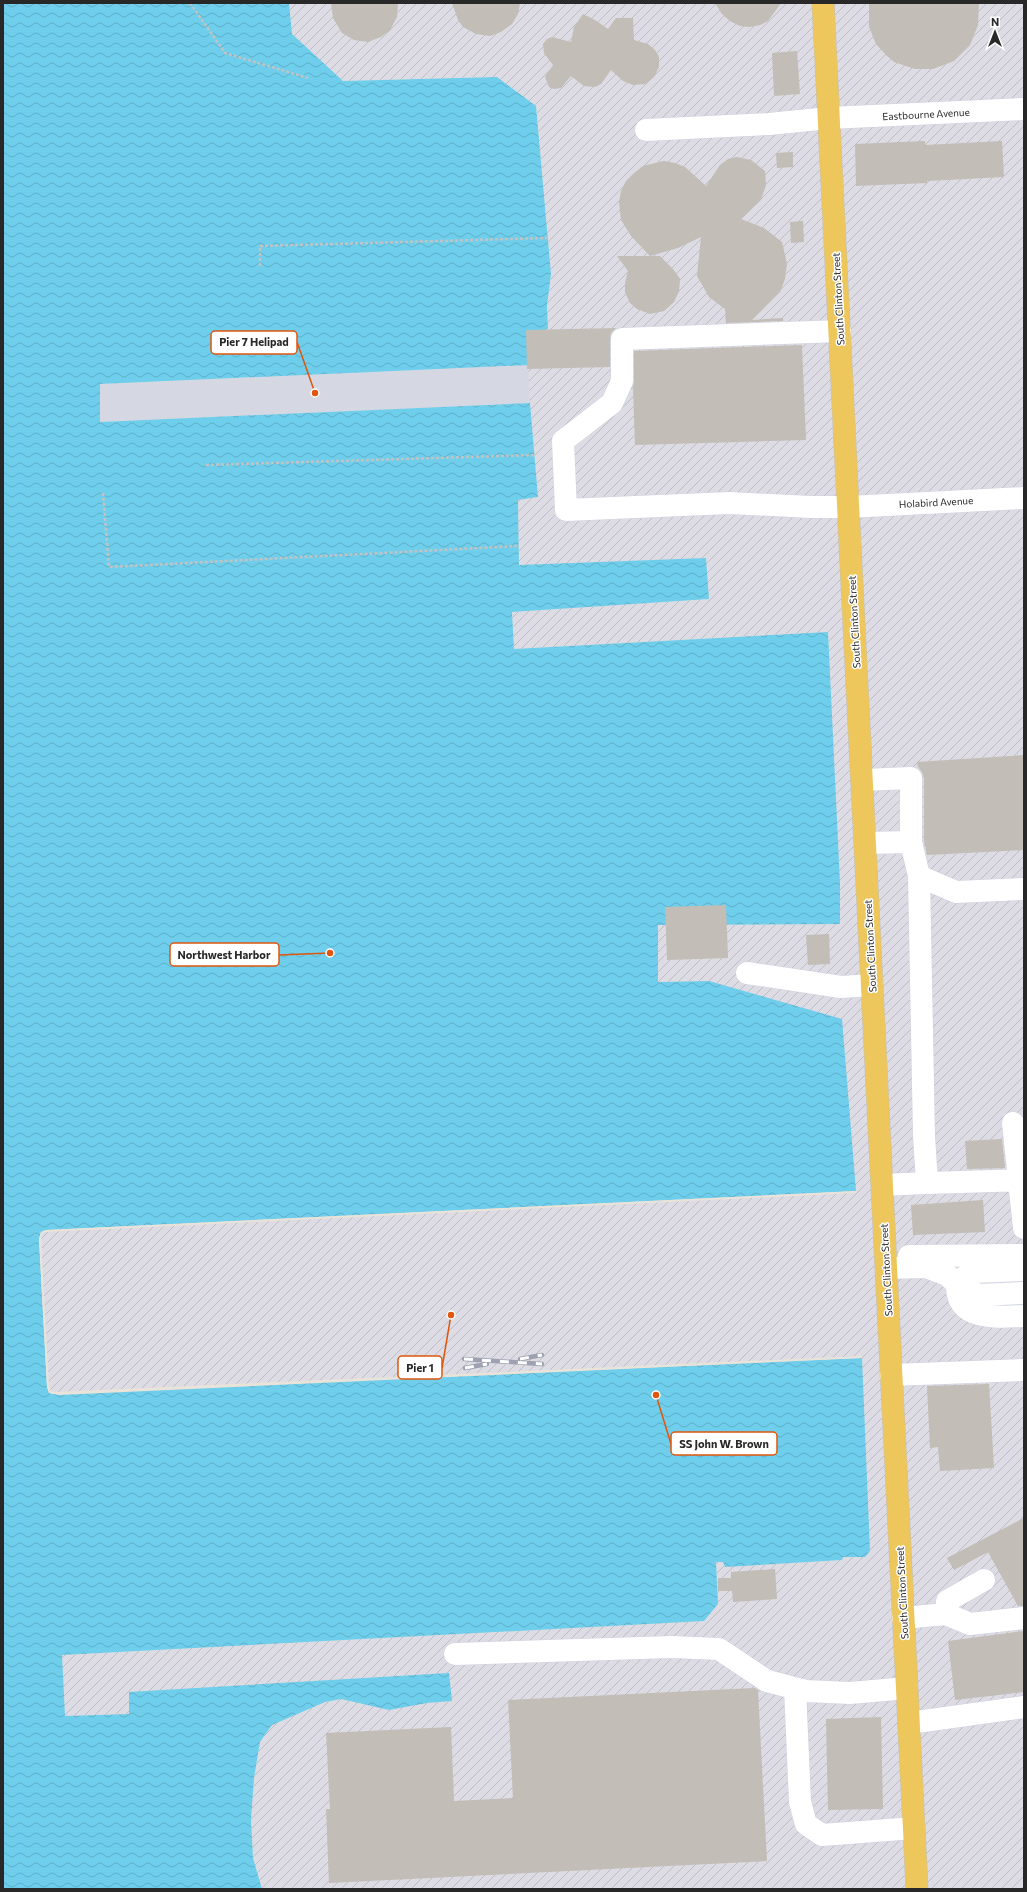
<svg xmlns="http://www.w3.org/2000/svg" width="1027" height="1892" viewBox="0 0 1027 1892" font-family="Commissioner,sans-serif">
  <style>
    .industrial { fill: url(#industrial-furrows) }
    .airport { fill: #d5d8e3 }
    .water { fill: url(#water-waves) }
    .pier { fill: #eae3da }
    .building { fill: #c2bdb6 }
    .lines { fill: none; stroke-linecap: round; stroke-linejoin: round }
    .minor-casing { stroke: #cfd3e1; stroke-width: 23 }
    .major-casing { stroke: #c3c3c3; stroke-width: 23 }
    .path { stroke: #c3c3c3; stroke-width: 2.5; stroke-dasharray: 3 2; stroke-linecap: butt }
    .minor { stroke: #fff; stroke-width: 22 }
    .major { stroke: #edc75c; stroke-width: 22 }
    .rail-casing { stroke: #9da1b2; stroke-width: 4.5 }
    .rail { stroke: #fff; stroke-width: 3; stroke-dasharray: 9; stroke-linecap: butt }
    .labels { text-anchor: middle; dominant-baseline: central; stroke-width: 3; stroke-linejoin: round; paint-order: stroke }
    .street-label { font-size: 10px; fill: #282828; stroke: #fff }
    .leader { fill: none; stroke: #de570d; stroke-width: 1.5 }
    .callout-dot { fill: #de570d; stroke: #fff; stroke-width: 1.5 }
    .callout { fill: #fff; stroke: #de570d; stroke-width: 1.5 }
    .callout-label { font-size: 11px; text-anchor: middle; font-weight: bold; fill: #282828 }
  </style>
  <defs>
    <pattern id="industrial-furrows" width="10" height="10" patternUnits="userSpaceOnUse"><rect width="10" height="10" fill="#dddbe3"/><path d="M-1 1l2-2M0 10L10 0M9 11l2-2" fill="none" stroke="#bebcc3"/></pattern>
    <pattern id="water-waves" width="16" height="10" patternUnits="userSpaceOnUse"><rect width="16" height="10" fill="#6eceeb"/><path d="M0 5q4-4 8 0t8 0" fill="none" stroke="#5fb1ca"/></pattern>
  </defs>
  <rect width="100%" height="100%" fill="#eae3da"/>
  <!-- industrial -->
  <path class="industrial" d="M 289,3 L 1024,3 L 1024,1889 L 262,1889 L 253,1858 L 251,1820 L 254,1778 L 260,1742 L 272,1725 L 325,1702 L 341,1699 L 361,1704 L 427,1703 L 452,1701 L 129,1692 L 130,1714 L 64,1716 L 61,1655 L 704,1621 L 718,1604 L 716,1562 L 723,1562 L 725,1567 L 842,1560 L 843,1557 L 865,1557 L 53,1394 L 47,1387 L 41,1232 L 709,981 L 658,982 L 658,925 L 840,924 L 828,632 L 514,649 L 512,612 L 709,599 L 706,558 L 519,566 L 518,500 L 538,497 L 530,403 L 100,422 L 548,329 L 547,306 L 551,274 L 536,106 L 497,77 L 343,81 L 291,34 Z"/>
  <!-- airport -->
  <path class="airport" d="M 528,365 L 530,403 L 100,422 L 100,384 Z"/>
  <!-- water -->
  <path class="water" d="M 3,3 L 289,3 L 292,34 L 343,81 L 497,77 L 536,106 L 551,274 L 547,306 L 548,329 L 529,337 L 528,365 L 100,384 L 100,422 L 530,403 L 538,497 L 518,500 L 519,565 L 706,558 L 709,599 L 512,612 L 514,649 L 828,632 L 840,883 L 840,924 L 658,925 L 658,982 L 709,981 L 842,1019 L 856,1191 L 46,1230 L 41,1232 L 39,1239 L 47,1387 L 49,1393 L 53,1394 L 862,1358 L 870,1551 L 865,1557 L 843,1557 L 842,1560 L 725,1567 L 723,1562 L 716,1562 L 718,1604 L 704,1621 L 62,1655 L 65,1716 L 129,1714 L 129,1692 L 449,1673 L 452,1701 L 427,1703 L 389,1710 L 341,1699 L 325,1702 L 272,1725 L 260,1742 L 254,1778 L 251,1820 L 253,1858 L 262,1889 L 3,1889 Z"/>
  <!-- pier -->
  <path class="pier" d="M 856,1191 L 856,1193 L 47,1232 L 42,1233 L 41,1240 L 49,1386 L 51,1391 L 54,1392 L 861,1356 L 862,1358 L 59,1395 L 49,1393 L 47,1387 L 39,1239 L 41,1232 L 46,1230 Z"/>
  <!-- building -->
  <path class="building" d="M 331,3 L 398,3 L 397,17 L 390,30 L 381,37 L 368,42 L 354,40 L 342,33 L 333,18 Z
    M 452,3 L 520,3 L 518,14 L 512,24 L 501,32 L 490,36 L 476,34 L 463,27 L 458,20 Z
    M 715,3 L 781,3 L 768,21 L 760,25 L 749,27 L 740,26 L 730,21 L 722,14 Z
    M 869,3 L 979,3 L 978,25 L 970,45 L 954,61 L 933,69 L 915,69 L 894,62 L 886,55 L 876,44 L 869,27 Z
    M 583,14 L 595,20 L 608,29 L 616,18 L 633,18 L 634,40 L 648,44 L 655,50 L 659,57 L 659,67 L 654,77 L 645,84 L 633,85 L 623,81 L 611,70 L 601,84 L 595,87 L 584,86 L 571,76 L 561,88 L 554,89 L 549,87 L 545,77 L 553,65 L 544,53 L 543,44 L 547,39 L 552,37 L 571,42 L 574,27 Z
    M 797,51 L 800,94 L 774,96 L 772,53 Z
    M 925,141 L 925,145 L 1002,141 L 1004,177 L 927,181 L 927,183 L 856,186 L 855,144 Z
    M 793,152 L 793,167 L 777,168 L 776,153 Z
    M 737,157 L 751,160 L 765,171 L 766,185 L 761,200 L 741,219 L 764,228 L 782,242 L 787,264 L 785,279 L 780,292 L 752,320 L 783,318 L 783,321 L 726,323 L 725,309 L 709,297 L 697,276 L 701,237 L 678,248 L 650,256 L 660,256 L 673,269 L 680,279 L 679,291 L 674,302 L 664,311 L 650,314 L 637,309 L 630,303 L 625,292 L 625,283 L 628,271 L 617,256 L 650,256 L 631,236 L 621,220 L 619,202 L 621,191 L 626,181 L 634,173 L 643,166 L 664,161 L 675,163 L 685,167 L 706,186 L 720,165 L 728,159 Z
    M 803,221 L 804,242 L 791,243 L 790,222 Z
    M 616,328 L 611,333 L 610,339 L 610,367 L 527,369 L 526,330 Z
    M 802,345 L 806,440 L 635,445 L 633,388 L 634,381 L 634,351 Z
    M 1024,755 L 1024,850 L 927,855 L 924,841 L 924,778 L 922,772 L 918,767 L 917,762 Z
    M 726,905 L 728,958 L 667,960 L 665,907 Z
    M 829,934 L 830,964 L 808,965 L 806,935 Z
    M 1002,1139 L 1005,1168 L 967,1169 L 965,1141 Z
    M 983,1200 L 985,1232 L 913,1235 L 911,1205 Z
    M 989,1384 L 994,1468 L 940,1471 L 938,1447 L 930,1448 L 927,1386 Z
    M 1024,1518 L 1024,1606 L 1018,1606 L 988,1552 L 954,1570 L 947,1558 Z
    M 775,1569 L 777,1599 L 733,1602 L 732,1591 L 718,1591 L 718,1578 L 731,1578 L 731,1572 Z
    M 1024,1631 L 1024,1692 L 955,1700 L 948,1641 Z
    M 755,1688 L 758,1690 L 767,1861 L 329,1883 L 326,1809 L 330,1809 L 326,1733 L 451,1727 L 454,1801 L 513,1798 L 508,1700 Z
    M 881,1717 L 883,1809 L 828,1810 L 826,1719 Z"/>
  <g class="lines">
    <defs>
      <path id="minor" d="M 646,130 L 769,124 L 829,118 L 1024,109
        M 840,331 L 622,339 L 622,381 L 612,403 L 563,441 L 566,510 L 729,503 L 811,507 L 848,507 L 1024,498
        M 862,780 L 911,778 L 911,842 L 865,843
        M 911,842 L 919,876 L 956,892 L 1024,889
        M 919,876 L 924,1136 L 927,1183 L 1024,1180
        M 747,973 L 841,987 L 872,985
        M 1013,1123 L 1024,1228
        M 882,1185 L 927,1183
        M 909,1256 L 1024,1255
        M 886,1268 L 926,1267 L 947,1275 L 957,1284 L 979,1295 L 1024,1293
        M 1024,1270 L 973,1272 L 964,1277 L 957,1284 C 956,1322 998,1317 1024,1316
        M 891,1375 L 1024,1370
        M 946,1614 L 947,1601 L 984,1580
        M 903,1618 L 946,1614 L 970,1624 L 1024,1618
        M 455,1654 L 672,1647 L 719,1649 L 767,1681 L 806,1691 L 850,1693 L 907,1688
        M 795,1688 L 800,1802 L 806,1824 L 822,1835 L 914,1828
        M 909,1723 L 1024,1707"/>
      <path id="major" d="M 823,3 L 917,1889"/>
    </defs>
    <!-- minor casing -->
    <use href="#minor" class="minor-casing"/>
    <!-- major casing -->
    <use href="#major" class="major-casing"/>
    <!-- path -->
    <path class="path" d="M 190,3 L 225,53 L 308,78
      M 260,266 L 260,246 L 547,238
      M 206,465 L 535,455
      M 103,493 L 109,567 L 519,546"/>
    <!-- minor -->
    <use href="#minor" class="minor"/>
    <!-- major -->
    <use href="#major" class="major"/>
    <defs>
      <path id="rail" d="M 464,1359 L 542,1364
        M 520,1359 L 542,1355
        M 465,1368 L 487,1364"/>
    </defs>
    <!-- rail casing -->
    <use href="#rail" class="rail-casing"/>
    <!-- rail -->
    <use href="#rail" class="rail"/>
  </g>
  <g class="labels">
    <!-- street labels -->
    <g class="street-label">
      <text transform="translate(926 114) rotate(-3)">Eastbourne Avenue</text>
      <text transform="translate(838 299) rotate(-93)">South Clinton Street</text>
      <text transform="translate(936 502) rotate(-3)">Holabird Avenue</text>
      <text transform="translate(854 622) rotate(-93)">South Clinton Street</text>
      <text transform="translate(870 946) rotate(-93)">South Clinton Street</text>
      <text transform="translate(886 1270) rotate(-93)">South Clinton Street</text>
      <text transform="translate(902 1593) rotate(-93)">South Clinton Street</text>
    </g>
  </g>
  <!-- callouts -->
  <path class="leader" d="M315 393L297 342M330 953L279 955M451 1315L442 1368M656 1395L671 1444"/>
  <g class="callout-dot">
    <circle cx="315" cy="393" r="4"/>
    <circle cx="330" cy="953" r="4"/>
    <circle cx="451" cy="1315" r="4"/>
    <circle cx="656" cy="1395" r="4"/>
  </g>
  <g class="callout">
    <rect x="211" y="331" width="86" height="23" rx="4"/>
    <rect x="170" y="943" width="109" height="23" rx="4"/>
    <rect x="398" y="1356" width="44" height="23" rx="4"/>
    <rect x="671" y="1432" width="106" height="23" rx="4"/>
  </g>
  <g class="callout-label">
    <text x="254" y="346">Pier 7 Helipad</text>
    <text x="224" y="959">Northwest Harbor</text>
    <text x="420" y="1372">Pier 1</text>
    <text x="724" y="1448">SS John W. Brown</text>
  </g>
  <!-- border -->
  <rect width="1027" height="1892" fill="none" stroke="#282828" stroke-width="8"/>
  <!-- north arrow -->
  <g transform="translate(995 32)" stroke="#ffffff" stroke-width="3" paint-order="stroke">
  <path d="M0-3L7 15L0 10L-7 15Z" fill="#282828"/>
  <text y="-6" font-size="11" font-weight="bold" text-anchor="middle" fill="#282828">N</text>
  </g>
</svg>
